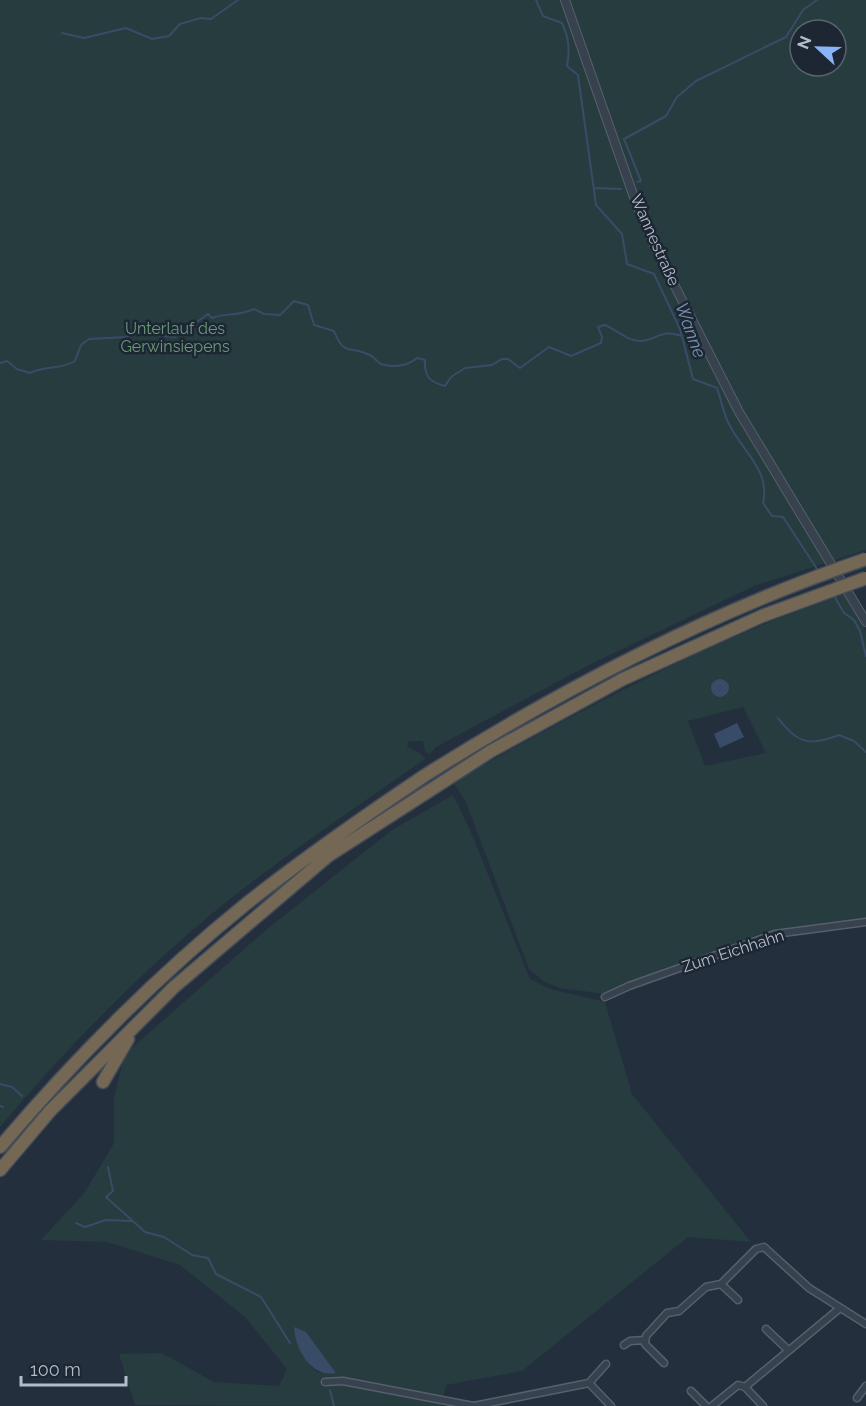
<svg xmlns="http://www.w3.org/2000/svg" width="866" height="1406" viewBox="0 0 866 1406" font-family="Raleway,sans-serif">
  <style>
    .green { fill: #263c3f; fill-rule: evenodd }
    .water { fill: #394c67 }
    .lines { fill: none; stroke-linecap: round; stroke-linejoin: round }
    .stream { stroke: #394c67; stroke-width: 2 }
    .minor-casing { stroke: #565f6c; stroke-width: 9 }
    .tertiary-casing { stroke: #565f6c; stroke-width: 10 }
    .motorway-casing { stroke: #434c59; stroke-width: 15 }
    .minor { stroke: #38414e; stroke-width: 6 }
    .tertiary { stroke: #38414e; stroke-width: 8 }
    .motorway { stroke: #746855; stroke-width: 12 }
    .motorway-bridge-casing { stroke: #434c59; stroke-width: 15; stroke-linecap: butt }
    .motorway-bridge { stroke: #746855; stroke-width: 12 }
    .labels { text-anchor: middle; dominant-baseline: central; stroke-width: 5; stroke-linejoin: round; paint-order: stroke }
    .street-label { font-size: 16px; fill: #b4bcc9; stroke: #1d2633 }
    .park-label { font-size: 16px; fill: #6b9a76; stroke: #1d2633 }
    .water-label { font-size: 18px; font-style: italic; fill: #7c92b1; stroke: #1d2633 }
  </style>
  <rect width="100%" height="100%" fill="#242f3e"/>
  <!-- green -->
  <path class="green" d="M 0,0 L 866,0 L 866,550 L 754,586 L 591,664 L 436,747 L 430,754 L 425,751 L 423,741 L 409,741 L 407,747 L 420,753 L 425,759 C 338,820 248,879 170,950 C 109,1005 52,1065 0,1127 ZM 800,30 L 836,30 L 836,66 L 800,66 Z
    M 848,593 L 866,632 L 866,920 L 774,932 L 605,994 L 560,988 L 543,981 L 529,969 L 465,800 L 453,782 C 581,710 708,640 848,593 ZM 743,707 L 766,753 L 705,766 L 688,721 Z
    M 453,795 L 470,830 L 530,979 L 550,989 L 605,1002 L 632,1094 L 751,1242 L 688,1237 L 522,1371 L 446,1385 L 441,1406 L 135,1405 L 119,1354 L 162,1353 L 214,1382 L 279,1386 L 287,1369 L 245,1317 L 180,1265 L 107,1242 L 41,1240 L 85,1192 L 114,1143 L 114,1097 L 125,1054 L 267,929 L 392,830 ZM 293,1329 L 310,1338 L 336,1373 L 317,1372 L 307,1362 Z"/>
  <!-- water -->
  <path class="water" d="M711 688a9 9 0 1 1 18 0a9 9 0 1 1-18 0Z
    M 737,723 L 744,737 L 720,748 L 714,734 Z
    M 294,1327 L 306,1332 L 336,1373 C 311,1378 295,1349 294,1327 Z"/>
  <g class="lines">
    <!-- stream -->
    <path class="stream" d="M 536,0 L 543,16 L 562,23 C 569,38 570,50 567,66 L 578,75 L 596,205 L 622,234 L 627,264 L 654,274 L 680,329 L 693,379 L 717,388 C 721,399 723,413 729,424 C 742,451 771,471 763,503 L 772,516 L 783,517 L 819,572
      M 62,33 L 84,38 L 126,28 L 152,39 L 169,36 L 180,24 L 201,18 L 211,19 L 238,0
      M 637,182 L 641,181 L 624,139 L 666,116 L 677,97 L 696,81 L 786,37 L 803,10 L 817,0
      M 594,188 L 621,189
      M 0,363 L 7,361 L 17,369 L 30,373 C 46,365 61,370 75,361 L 81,345 L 89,339 L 127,337 L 138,326 L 148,326 L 158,335 L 175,337 L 208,314 L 212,318 C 229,312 236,317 254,309 L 264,314 L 280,315 L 294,301 L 308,305 L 314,325 L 334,331 C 344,357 350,345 370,355 C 374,357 377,362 381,364 C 393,368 408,366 417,358 L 425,360 C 424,377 430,382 445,386 L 451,377 L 465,368 L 492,365 L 502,359 L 508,359 L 520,368 L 549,347 L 571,356 L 601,343 L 602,337 L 598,327 L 605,325 C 617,330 627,341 640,341 C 656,341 661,328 682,336
      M 833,594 L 844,613 L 854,620 L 860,631 L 866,656
      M 778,718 C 797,743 809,747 839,735 L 854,741 L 866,752
      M 0,1084 L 12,1087 L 22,1096
      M 0,1106 L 3,1107
      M 108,1167 L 113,1191 L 106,1197 L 145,1232 L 164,1237 L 192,1255 L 208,1258 L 216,1274 L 261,1297 L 290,1343
      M 76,1223 L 85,1227 L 106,1220 L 131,1221
      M 330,1390 L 334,1406"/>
    <defs>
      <path id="minor" d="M 605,997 L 629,986 L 775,934 L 866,922
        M 721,1284 L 738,1300
        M 766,1329 L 787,1349
        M 624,1345 L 630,1341 L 644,1340
        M 664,1363 L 645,1344 L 646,1336 L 667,1313 L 679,1311 L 706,1287 L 721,1284 L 756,1249 L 764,1247 L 809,1288 L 866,1324
        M 325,1382 L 343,1381 L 473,1406
        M 589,1383 L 606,1364
        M 691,1391 L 706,1406
        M 857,1398 L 866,1386
        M 474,1406 L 589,1383 L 611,1406
        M 712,1406 L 738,1385 L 745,1387
        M 763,1406 L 745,1387 L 840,1308"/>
      <path id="tertiary" d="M 565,0 L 636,203 L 656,249 L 739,412 L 866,622"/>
      <path id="motorway" d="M 103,1082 L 128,1039
        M 0,1147 C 72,1062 159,974 246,904 C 304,858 363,817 424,776
        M 0,1170 L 50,1111 L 174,987 L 328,856 L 491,751 L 623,679 L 762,616"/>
    </defs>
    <!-- minor casing -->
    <use href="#minor" class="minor-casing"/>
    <!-- tertiary casing -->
    <use href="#tertiary" class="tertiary-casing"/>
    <!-- motorway casing -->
    <use href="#motorway" class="motorway-casing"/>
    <!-- minor -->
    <use href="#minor" class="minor"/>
    <!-- tertiary -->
    <use href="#tertiary" class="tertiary"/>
    <!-- motorway -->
    <use href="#motorway" class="motorway"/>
    <defs>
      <path id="motorway-bridge" d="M 762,616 L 866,578
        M 424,776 C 563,688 710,612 866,559"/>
    </defs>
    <!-- motorway-bridge casing -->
    <use href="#motorway-bridge" class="motorway-bridge-casing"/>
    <!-- motorway-bridge -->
    <use href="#motorway-bridge" class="motorway-bridge"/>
  </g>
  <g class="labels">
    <!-- street labels -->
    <g class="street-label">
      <text transform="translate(655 240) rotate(66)">Wannestraße</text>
      <text transform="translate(733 951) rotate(-18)">Zum Eichhahn</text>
    </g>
    <!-- park labels -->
    <g class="park-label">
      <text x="175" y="328">Unterlauf des<tspan x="175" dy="18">Gerwinsiepens</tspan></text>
    </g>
    <!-- water labels -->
    <g class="water-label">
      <text transform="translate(691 330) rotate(70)">Wanne</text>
    </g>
  </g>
  <!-- north arrow -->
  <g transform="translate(818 48) rotate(292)"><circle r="28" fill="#1d2633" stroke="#59626f" stroke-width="1.5"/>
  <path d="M0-4.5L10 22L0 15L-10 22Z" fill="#8ab4f8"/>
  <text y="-9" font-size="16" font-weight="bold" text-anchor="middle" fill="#b4bcc9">N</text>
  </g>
  <!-- scale -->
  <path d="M21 1376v9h105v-9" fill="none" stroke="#b4bcc9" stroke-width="3"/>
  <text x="30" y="1376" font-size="18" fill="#b4bcc9" stroke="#1d2633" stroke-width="4.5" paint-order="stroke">100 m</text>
</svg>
